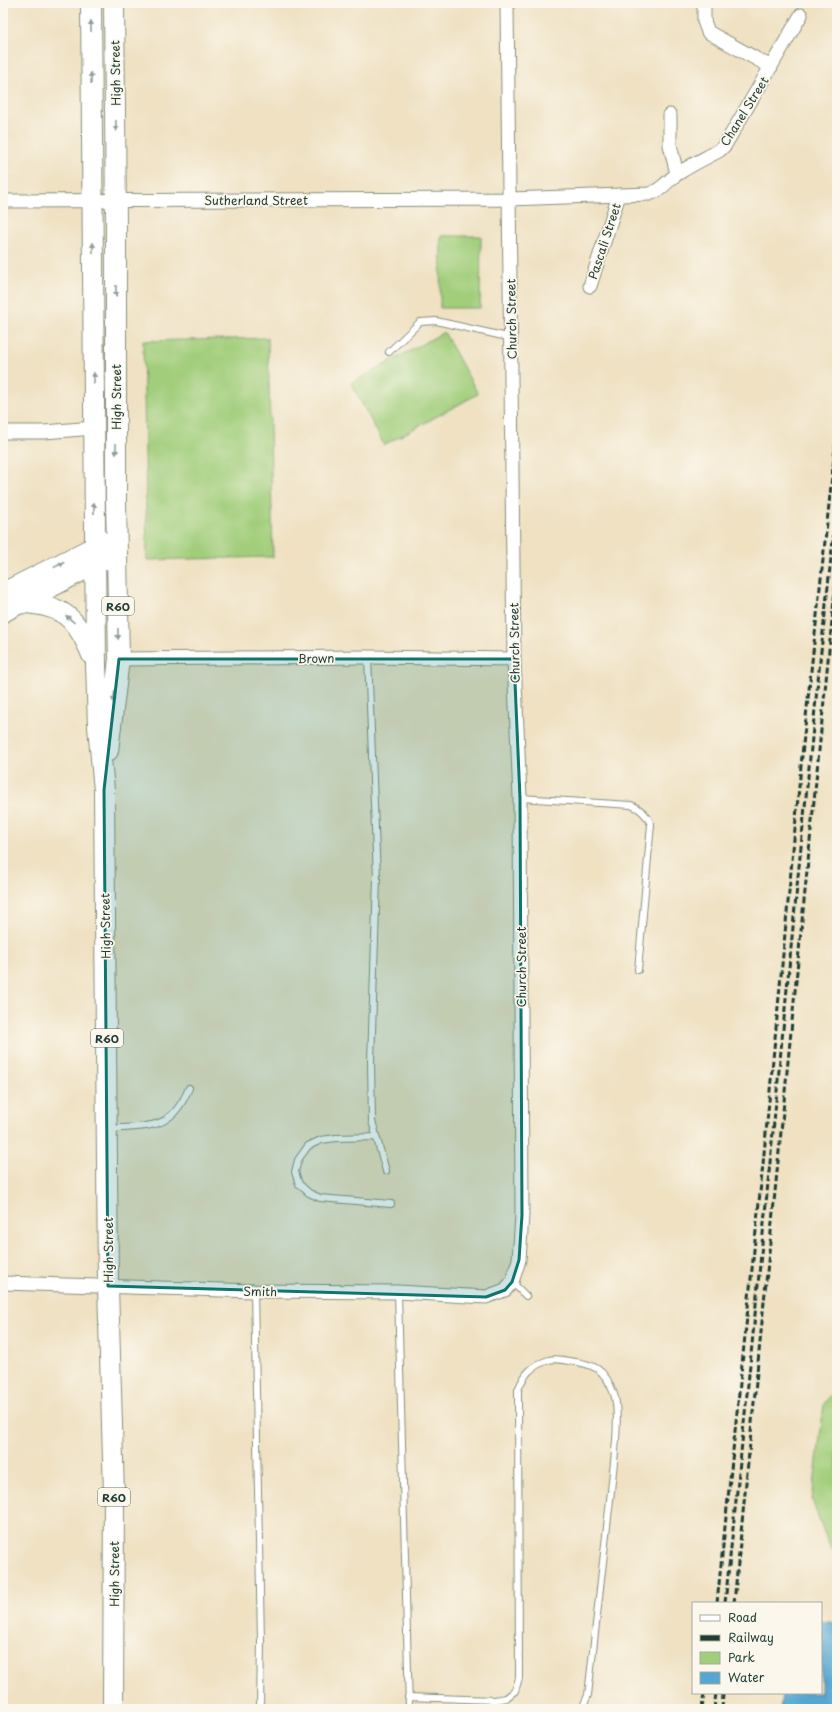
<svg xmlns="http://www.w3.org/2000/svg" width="840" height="1712" viewBox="0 0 840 1712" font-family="'Playpen Sans',sans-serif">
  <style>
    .green { fill: #a2ce7b; stroke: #608658 }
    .water { fill: #57a6d1; stroke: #3b7282 }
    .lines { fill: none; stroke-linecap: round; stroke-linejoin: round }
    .lane-casing { stroke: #878f7b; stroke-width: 8 }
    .street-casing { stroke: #878f7b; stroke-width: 15 }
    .primary-casing { stroke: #878f7b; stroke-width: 22 }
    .lane { stroke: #fff; stroke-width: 6 }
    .street { stroke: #fff; stroke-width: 13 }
    .primary { stroke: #fff; stroke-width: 20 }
    .rail { stroke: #1f3d34; stroke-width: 3; stroke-dasharray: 6 3; stroke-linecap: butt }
    .oneway { fill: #8f9e9a }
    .marked { fill: #0f766e; fill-opacity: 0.2; stroke: #0f766e; stroke-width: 3; stroke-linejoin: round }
    .labels { text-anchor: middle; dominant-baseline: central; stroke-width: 3.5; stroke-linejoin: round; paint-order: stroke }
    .shield { fill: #fbf7ec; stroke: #61756b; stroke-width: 1 }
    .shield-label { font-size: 11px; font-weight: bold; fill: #1f3d34 }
    .street-label { font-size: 12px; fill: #1f3d34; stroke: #fbf7ec }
  </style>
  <rect width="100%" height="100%" fill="#fbf7ec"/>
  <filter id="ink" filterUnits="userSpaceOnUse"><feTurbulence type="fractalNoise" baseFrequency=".025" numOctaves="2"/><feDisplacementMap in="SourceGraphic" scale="8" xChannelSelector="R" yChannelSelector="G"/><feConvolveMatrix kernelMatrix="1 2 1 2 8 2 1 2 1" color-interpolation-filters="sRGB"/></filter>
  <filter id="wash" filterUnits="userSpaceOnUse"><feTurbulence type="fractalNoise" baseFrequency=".012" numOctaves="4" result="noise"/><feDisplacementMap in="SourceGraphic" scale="16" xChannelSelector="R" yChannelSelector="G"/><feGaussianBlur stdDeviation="0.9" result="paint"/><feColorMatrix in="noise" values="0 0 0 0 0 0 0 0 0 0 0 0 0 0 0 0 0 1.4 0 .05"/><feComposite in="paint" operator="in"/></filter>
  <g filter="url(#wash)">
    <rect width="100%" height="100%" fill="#efe1c2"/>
    <!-- green -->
    <path class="green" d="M 441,236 L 481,236 L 480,308 L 440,308 Z
      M 444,332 L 478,394 L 384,445 L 351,383 Z
      M 268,338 L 273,557 L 147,560 L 143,341 Z
      M 837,1383 L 837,1557 L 828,1543 L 812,1500 L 824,1404 Z"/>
    <!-- water -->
    <path class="water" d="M 821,1621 L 837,1623 L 837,1709 L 780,1709 L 782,1693 L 821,1693 Z"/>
  </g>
  <g filter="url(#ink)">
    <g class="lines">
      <defs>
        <path id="lane" d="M 389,352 L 420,322 L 436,321 L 512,338
          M 368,657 L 377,878 L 371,1062 L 372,1121 L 386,1171
          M 520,798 L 631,805 C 641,809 646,814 651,824 L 638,970
          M 110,1129 C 151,1125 171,1131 189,1088
          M 375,1137 L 336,1138 L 321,1140 L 308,1146 L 298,1160 L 295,1172 L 299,1184 L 309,1193 L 320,1198 L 391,1204
          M 512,1282 L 526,1296
          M 254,1291 L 261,1641 L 260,1709
          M 398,1292 L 409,1709
          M 408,1697 L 494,1700 L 506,1698 L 515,1691 L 519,1678 L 518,1390 C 524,1374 532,1365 549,1360 C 555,1358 562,1360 569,1361 C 595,1364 605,1369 614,1394 C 621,1414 613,1468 611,1491 C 603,1559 596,1627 588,1695 L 582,1709
          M 96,1709 L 110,1708"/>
        <path id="street" d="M 704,3 L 704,21 L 708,32 L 771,67
          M 670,115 L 670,145 L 677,174
          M 3,201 L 510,199 L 649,194 C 663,190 667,180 679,173 C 692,164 706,158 720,150 L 725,145 L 801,15
          M 590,286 L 619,195
          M 3,432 L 44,432 L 94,428
          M 119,659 L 368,657 L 514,659
          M 3,1283 L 254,1291 L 398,1292 L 486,1297 L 505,1290 L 512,1282 L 519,1260 L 522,1215 L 520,798 L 514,659 L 507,3"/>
        <path id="primary" d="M 91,3 L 96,664 L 98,727 L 104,790 L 108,1286 L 114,1494 L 113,1709
          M 3,593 L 104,542
          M 21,603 C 62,604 77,618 92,655
          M 3,612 L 105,559
          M 108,751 L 119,659 L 116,502 L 116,224 L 114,3"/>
      </defs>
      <!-- lane casing -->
      <use href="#lane" class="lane-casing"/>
      <!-- street casing -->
      <use href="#street" class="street-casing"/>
      <!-- primary casing -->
      <use href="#primary" class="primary-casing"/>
      <!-- lane -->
      <use href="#lane" class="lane"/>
      <!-- street -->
      <use href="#street" class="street"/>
      <!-- primary -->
      <use href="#primary" class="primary"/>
      <!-- rail -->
      <path class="rail" d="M 717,1603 L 763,1164 L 803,745 L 837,430
        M 725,1603 C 765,1237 796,870 837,504
        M 734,1603 L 837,570
        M 702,1709 L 704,1693
        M 714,1709 L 716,1693
        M 722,1709 L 723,1693"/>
    </g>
    <!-- one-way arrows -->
    <defs><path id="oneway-solid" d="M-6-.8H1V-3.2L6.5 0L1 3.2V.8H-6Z"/></defs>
    <g class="oneway">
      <use href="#oneway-solid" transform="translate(91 26) rotate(-91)"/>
      <use href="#oneway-solid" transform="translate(91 78) rotate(-91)"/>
      <use href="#oneway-solid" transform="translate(116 126) rotate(89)"/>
      <use href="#oneway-solid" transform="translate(93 248) rotate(-90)"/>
      <use href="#oneway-solid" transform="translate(116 291) rotate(90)"/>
      <use href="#oneway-solid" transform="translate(94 378) rotate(-90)"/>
      <use href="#oneway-solid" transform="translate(116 449) rotate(90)"/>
      <use href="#oneway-solid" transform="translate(94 508) rotate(-90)"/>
      <use href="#oneway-solid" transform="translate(59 565) rotate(-26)"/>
      <use href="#oneway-solid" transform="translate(70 619) rotate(-140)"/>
      <use href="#oneway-solid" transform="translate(118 634) rotate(89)"/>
      <use href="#oneway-solid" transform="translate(114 697) rotate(96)"/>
    </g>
  </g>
  <!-- marked area -->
  <path class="marked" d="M 119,659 L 514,659 L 520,798 L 522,1215 L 519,1260 L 512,1282 L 505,1290 L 486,1297 L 108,1286 L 104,790 Z"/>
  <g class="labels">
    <!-- shield labels -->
    <g class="shield">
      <rect x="102" y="597" width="32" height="18" rx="3"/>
      <rect x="91" y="1029" width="32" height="18" rx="3"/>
      <rect x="98" y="1488" width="32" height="18" rx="3"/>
    </g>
    <g class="shield-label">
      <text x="118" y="606">R60</text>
      <text x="107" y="1038">R60</text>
      <text x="114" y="1497">R60</text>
    </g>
    <!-- street labels -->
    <g class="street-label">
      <text transform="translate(115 73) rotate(-91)">High Street</text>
      <text transform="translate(744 111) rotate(-58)">Chanel Street</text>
      <text x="256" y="200">Sutherland Street</text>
      <text transform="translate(604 241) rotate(-72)">Pascali Street</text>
      <text transform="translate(511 319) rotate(-91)">Church Street</text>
      <text transform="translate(116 397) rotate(-90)">High Street</text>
      <text transform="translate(514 643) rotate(-91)">Church Street</text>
      <text transform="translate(316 658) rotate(-1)">Brown</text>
      <text transform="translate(105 926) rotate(-91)">High Street</text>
      <text transform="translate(521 967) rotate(-90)">Church Street</text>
      <text transform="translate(108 1250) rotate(-90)">High Street</text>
      <text transform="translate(260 1291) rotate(1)">Smith</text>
      <text transform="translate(114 1574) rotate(-90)">High Street</text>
    </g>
  </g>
  <!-- margin -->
  <rect width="840" height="1712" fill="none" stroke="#fbf7ec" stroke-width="16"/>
  <!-- legend -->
  <rect x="692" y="1602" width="130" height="92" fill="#fbf7ec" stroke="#a3ada2"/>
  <rect x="700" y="1615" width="20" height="6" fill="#ffffff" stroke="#a3ada2"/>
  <text x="728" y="1622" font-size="12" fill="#1f3d34">Road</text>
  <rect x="700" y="1635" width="20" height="6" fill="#1f3d34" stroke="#a3ada2"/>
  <text x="728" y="1642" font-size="12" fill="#1f3d34">Railway</text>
  <rect x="700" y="1652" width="20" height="12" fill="#a2ce7b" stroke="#a3ada2"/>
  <text x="728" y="1662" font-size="12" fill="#1f3d34">Park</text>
  <rect x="700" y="1672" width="20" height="12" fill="#57a6d1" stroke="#a3ada2"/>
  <text x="728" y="1682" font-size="12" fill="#1f3d34">Water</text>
</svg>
